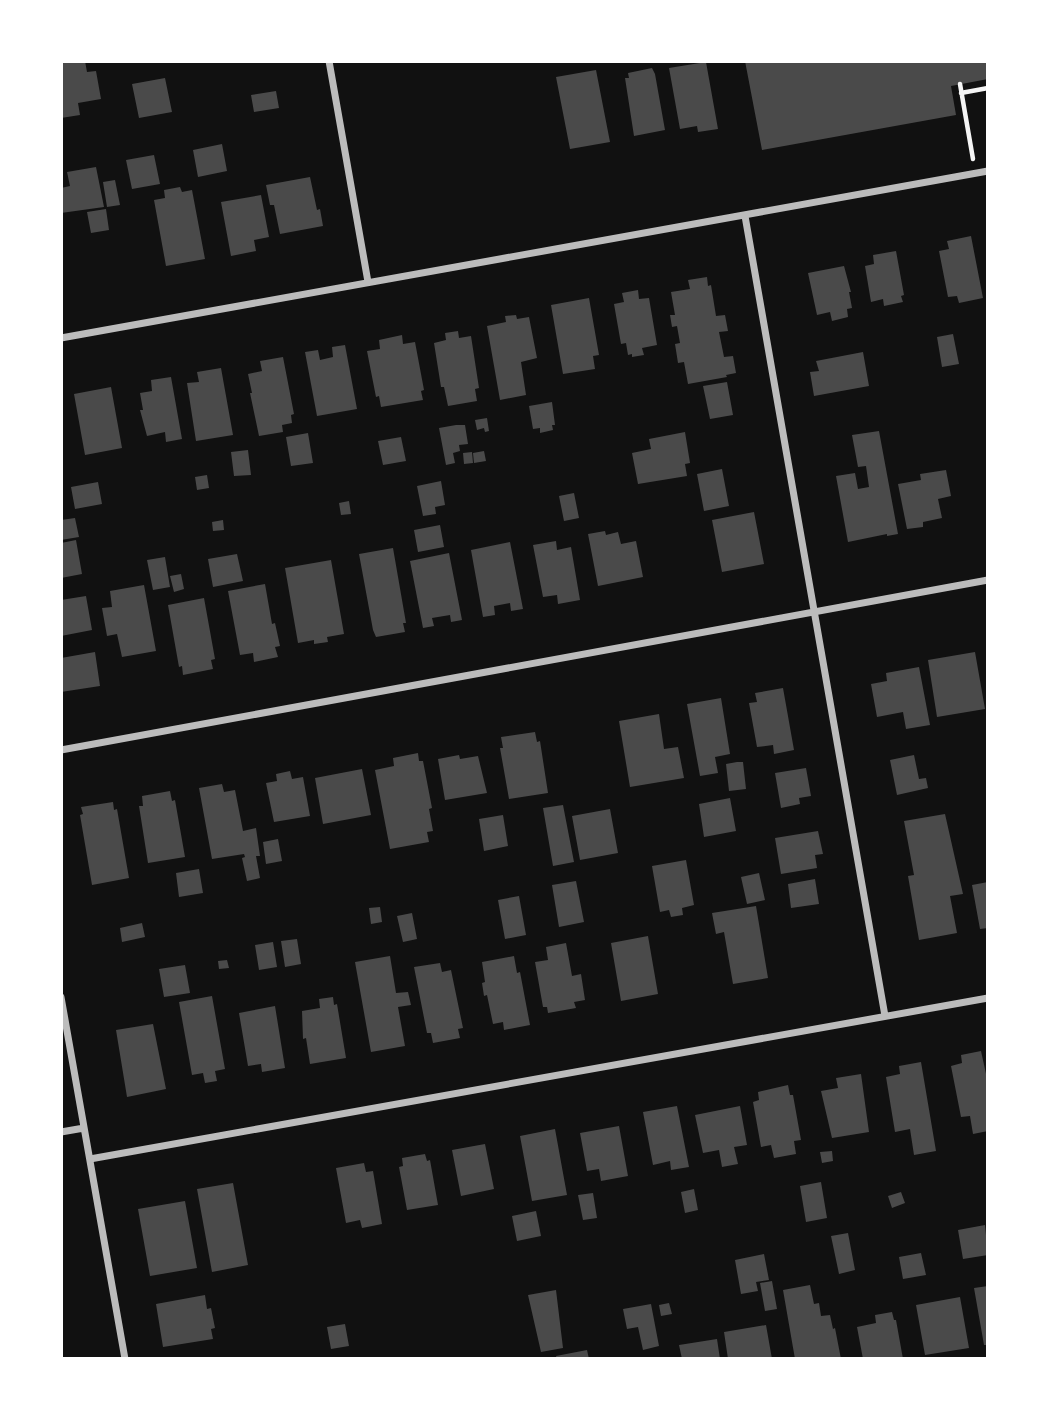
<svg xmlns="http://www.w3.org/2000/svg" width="1049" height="1420" viewBox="0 0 1049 1420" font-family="Signika,sans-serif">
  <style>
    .building { fill: #4a4a4a }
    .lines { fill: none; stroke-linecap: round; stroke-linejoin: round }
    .path { stroke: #f5f5f5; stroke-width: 4.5 }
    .minor { stroke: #bcbcbc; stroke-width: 7 }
  </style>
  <rect width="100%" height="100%" fill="#111"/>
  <!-- building -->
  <path class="building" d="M 70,61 L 85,61 L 87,72 L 96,71 L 101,99 L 78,103 L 80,115 L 61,118 L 61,63 Z
    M 745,61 L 988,61 L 988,79 L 951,86 L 956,115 L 762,150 Z
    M 706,62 L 718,129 L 698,132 L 697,126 L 680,129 L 669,68 Z
    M 652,68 L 655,74 L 665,130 L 634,136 L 625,78 L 629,78 L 628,73 Z
    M 596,70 L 610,142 L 570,149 L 556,77 Z
    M 165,78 L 172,112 L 139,118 L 132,84 Z
    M 276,91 L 279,108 L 254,112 L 251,95 Z
    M 222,144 L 227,171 L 198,177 L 193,150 Z
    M 154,155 L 160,184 L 132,189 L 126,160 Z
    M 96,167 L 104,207 L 61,213 L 61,188 L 70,186 L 67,172 Z
    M 310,177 L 317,210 L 320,209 L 323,226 L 280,234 L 274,205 L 270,205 L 266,185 Z
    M 115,180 L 120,205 L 107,207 L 103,182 Z
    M 180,187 L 182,192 L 192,190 L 205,259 L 166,266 L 154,200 L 165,198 L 164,190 Z
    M 261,195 L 269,237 L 254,240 L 256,251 L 231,256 L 221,202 Z
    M 106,209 L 109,230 L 91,233 L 87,212 Z
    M 971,236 L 983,298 L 959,303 L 957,296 L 948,297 L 939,251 L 949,249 L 947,241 Z
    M 896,251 L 904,295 L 901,296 L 903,302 L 884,306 L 883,299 L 871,302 L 865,266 L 874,264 L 873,255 Z
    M 844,266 L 851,292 L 849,292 L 852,308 L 847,309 L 848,317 L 832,321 L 830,312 L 817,315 L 808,273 Z
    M 707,277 L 708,286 L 711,285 L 716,316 L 725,315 L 728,331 L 719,332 L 724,357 L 733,356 L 736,373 L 726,375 L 727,377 L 688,384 L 684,362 L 678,363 L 675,344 L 680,343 L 677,326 L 672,327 L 670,315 L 675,315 L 671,292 L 690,289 L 688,280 Z
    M 638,290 L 639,299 L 649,298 L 657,345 L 642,348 L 644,355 L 632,357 L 632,354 L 628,355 L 626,343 L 621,344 L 614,304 L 624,302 L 622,293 Z
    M 589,298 L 599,355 L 593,356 L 595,369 L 563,374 L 551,305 Z
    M 516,315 L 517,319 L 529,317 L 537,358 L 521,362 L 526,395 L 500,400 L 487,326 L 506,322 L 505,316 Z
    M 458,331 L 459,338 L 471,336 L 479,388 L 475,389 L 477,401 L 448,406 L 444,387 L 441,387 L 434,343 L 446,340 L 445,333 Z
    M 953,334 L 959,364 L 942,367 L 937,337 Z
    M 402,335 L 403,344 L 415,342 L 424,390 L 421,391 L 423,400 L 381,407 L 379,396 L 376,397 L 367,351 L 380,349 L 379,340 Z
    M 345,345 L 357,409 L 317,416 L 305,352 L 318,350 L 320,360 L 333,357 L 332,347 Z
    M 863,352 L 869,386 L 814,396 L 810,372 L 819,371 L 816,361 Z
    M 283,357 L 294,414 L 291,415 L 292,423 L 282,425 L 283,432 L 259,436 L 250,393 L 252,393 L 248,374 L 262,371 L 260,361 Z
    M 221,368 L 233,435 L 196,441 L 187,383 L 199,382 L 197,372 Z
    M 171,377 L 182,439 L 166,442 L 165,432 L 147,436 L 140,410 L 143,410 L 140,393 L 152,391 L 151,380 Z
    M 727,382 L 733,415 L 710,419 L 703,386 Z
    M 111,387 L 122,448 L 85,455 L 74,394 Z
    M 552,402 L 555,425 L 552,425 L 553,430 L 540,433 L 540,428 L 533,429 L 529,406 Z
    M 487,418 L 489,431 L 485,432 L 484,428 L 477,430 L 475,420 Z
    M 456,425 L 465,425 L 468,444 L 459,445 L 460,451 L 453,453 L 455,463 L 446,465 L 439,428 Z
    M 879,431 L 898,534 L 887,536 L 887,534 L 848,542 L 836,476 L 855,473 L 858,489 L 869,487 L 866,466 L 858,467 L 852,435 Z
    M 685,432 L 690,463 L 685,464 L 687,476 L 638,484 L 632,453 L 651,449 L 649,439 Z
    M 308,433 L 313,463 L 291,466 L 286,437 Z
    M 401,437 L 406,461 L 383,465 L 378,441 Z
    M 248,450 L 251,475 L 234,476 L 231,452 Z
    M 484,451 L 486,461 L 474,463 L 473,453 Z
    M 472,452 L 473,463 L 464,464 L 463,453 Z
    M 722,469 L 729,506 L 704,511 L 697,474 Z
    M 946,470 L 951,496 L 938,499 L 942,518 L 923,522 L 923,527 L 907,529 L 898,484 L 921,480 L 920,474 Z
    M 207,475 L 209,488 L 197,490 L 195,477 Z
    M 441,481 L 445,505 L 435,507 L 436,514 L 423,516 L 417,486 Z
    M 98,482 L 102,504 L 75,509 L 71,487 Z
    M 574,493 L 579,518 L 564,521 L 559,496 Z
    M 349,501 L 351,514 L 341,515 L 339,503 Z
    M 754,512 L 764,564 L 722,572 L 712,520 Z
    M 75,518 L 79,537 L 61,540 L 61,520 Z
    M 223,520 L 224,530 L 213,531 L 212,522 Z
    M 440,525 L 444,547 L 418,552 L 414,530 Z
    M 605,531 L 606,535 L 618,532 L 621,544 L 636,541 L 643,577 L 598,586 L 588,534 Z
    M 76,540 L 82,574 L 61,578 L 61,543 Z
    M 556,541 L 557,550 L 571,547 L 580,600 L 558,604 L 557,595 L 543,597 L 533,545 Z
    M 510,542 L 523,609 L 511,611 L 510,603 L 494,606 L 495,615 L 483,617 L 471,550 Z
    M 393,548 L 406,623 L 403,623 L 405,632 L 376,637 L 373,630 L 359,554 Z
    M 449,553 L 462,620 L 451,622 L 450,615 L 432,618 L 434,626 L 423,628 L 410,561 Z
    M 237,554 L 243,581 L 213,587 L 208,559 Z
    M 165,557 L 170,587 L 153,590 L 147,560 Z
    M 331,560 L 344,634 L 327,637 L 328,642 L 314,644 L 314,640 L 298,643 L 285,568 Z
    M 181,574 L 184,589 L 174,592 L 170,576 Z
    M 265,584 L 272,624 L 275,623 L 280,646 L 275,647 L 278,657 L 254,662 L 253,653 L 240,655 L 228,591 Z
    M 144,585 L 156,651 L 122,657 L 117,634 L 107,636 L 102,608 L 112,607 L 110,591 Z
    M 86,596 L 92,630 L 61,636 L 61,600 Z
    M 204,598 L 215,659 L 211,660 L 213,669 L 183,675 L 182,666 L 179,667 L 168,605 Z
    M 95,652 L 100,686 L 61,692 L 61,658 Z
    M 975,652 L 985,709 L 937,717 L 928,660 Z
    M 919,667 L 930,725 L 906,729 L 903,712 L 877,717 L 871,684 L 887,681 L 886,673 Z
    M 783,688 L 794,750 L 774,754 L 773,745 L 757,747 L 749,703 L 757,702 L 755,693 Z
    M 721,698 L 730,754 L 715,757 L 718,773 L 700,776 L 687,704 Z
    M 659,714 L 664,749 L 678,747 L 684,778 L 630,787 L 619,721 Z
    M 535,732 L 537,742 L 540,741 L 548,793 L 509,799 L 500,748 L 503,748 L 501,737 Z
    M 418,753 L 419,761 L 423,761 L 432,808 L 429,809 L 433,831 L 427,832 L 429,842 L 390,849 L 375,770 L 394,766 L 393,758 Z
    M 459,755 L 460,759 L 478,756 L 487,793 L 445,800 L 438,759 Z
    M 914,755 L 919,779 L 926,778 L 928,788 L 897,795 L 890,760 Z
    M 737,762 L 743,762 L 746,789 L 729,791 L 726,764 Z
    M 806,768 L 811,796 L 799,798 L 800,804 L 781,808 L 775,773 Z
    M 362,769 L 371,815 L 323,824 L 315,778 Z
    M 290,771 L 292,779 L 303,777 L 310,816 L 274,822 L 266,783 L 277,781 L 276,774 Z
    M 222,784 L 224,792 L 235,790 L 243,831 L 256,828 L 260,856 L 256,856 L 260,878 L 247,881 L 242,858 L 245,857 L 244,854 L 212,859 L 199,788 Z
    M 170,791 L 172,801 L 175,800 L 185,857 L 148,863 L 139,806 L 143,806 L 142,796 Z
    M 730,798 L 736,831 L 704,837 L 699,804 Z
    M 113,802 L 114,810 L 117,809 L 129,878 L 92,885 L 80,815 L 83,814 L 81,807 Z
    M 563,805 L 574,862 L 553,866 L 543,808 Z
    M 610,809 L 618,853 L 580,860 L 572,816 Z
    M 945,814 L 963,894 L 950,896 L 957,933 L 919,940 L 908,876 L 914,875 L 904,821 Z
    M 503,815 L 508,846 L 484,851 L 479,819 Z
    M 818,831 L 823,854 L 815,855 L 817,868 L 781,874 L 775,838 Z
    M 278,839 L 282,861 L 266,864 L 263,842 Z
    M 686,860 L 694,905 L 682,908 L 683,915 L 671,917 L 669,910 L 660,912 L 652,866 Z
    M 199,869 L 203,893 L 179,897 L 176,873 Z
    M 759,873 L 765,900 L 747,904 L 741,877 Z
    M 815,879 L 819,904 L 791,908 L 788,884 Z
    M 576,881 L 584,922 L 559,927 L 552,885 Z
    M 988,882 L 988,928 L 980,929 L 972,885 Z
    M 519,896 L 526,935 L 505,939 L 498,900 Z
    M 756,906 L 768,978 L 733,984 L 724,932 L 716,934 L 712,913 Z
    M 380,907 L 382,922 L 371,924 L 369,908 Z
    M 412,913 L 417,939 L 403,942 L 397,916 Z
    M 142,923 L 145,937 L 122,942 L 120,928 Z
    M 648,936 L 658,994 L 621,1001 L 611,943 Z
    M 297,939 L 301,964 L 285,967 L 281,941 Z
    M 273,942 L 277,967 L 259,970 L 255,945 Z
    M 566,943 L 572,976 L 581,974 L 585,1000 L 574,1002 L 576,1008 L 548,1013 L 547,1007 L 543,1007 L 535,962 L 548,960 L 546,947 Z
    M 390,956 L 396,993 L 408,992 L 411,1005 L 398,1007 L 405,1046 L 371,1052 L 355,962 Z
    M 514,956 L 517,973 L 520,972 L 530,1025 L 504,1030 L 503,1022 L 493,1024 L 487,995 L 484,996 L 482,983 L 485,982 L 482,962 Z
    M 227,960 L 229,968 L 219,969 L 218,961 Z
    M 440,963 L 442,972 L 451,970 L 463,1028 L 458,1029 L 460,1038 L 433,1043 L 431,1033 L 427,1033 L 414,967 Z
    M 185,965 L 190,993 L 164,997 L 159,969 Z
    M 212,996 L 225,1069 L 215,1071 L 217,1081 L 205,1083 L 203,1073 L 192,1075 L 179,1002 Z
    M 333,997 L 334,1005 L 337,1004 L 346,1058 L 310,1064 L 306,1038 L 303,1039 L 302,1011 L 320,1008 L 319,999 Z
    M 275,1006 L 285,1068 L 262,1072 L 261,1064 L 248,1066 L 239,1013 Z
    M 153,1024 L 166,1089 L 127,1097 L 116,1030 Z
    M 981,1051 L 988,1083 L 988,1131 L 973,1134 L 970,1116 L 961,1117 L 951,1066 L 962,1063 L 961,1055 Z
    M 921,1062 L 936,1151 L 914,1155 L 910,1129 L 895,1132 L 886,1077 L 900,1074 L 899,1066 Z
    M 861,1074 L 869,1132 L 832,1138 L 821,1091 L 838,1088 L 836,1078 Z
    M 788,1085 L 790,1095 L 793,1095 L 801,1140 L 794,1141 L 796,1154 L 774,1158 L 771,1145 L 761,1147 L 753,1102 L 759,1100 L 758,1092 Z
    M 677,1106 L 689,1167 L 671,1170 L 670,1161 L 653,1165 L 643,1112 Z
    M 740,1106 L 747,1145 L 734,1147 L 738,1164 L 722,1167 L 719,1150 L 703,1153 L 695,1115 Z
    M 619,1126 L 628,1176 L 601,1181 L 599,1169 L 587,1171 L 580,1133 Z
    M 555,1129 L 567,1195 L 532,1201 L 520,1136 Z
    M 485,1144 L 494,1189 L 461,1196 L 452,1150 Z
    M 832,1151 L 833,1161 L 822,1163 L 820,1152 Z
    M 425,1154 L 427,1161 L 430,1160 L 438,1205 L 407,1210 L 399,1167 L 403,1166 L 402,1158 Z
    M 364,1163 L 366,1172 L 373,1171 L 382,1224 L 362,1228 L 360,1220 L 346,1223 L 336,1168 Z
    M 821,1182 L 827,1218 L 806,1222 L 800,1186 Z
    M 233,1183 L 248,1265 L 212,1272 L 197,1189 Z
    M 694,1189 L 698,1210 L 685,1213 L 681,1192 Z
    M 901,1192 L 905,1203 L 892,1208 L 888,1196 Z
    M 593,1193 L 597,1218 L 583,1220 L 578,1195 Z
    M 185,1201 L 197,1268 L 150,1276 L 138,1209 Z
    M 536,1211 L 541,1236 L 517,1241 L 512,1216 Z
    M 985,1225 L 988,1255 L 963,1259 L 958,1230 Z
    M 848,1233 L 855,1270 L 839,1274 L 831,1236 Z
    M 921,1253 L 926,1275 L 903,1279 L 899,1257 Z
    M 764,1254 L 769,1280 L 756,1282 L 758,1291 L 741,1294 L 735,1260 Z
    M 772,1281 L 777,1309 L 765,1311 L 760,1283 Z
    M 810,1285 L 814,1304 L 819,1303 L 821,1316 L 830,1315 L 833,1329 L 835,1328 L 841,1359 L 795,1359 L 783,1290 Z
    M 988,1286 L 988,1345 L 984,1345 L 974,1288 Z
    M 556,1290 L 563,1348 L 541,1352 L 528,1295 Z
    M 205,1295 L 207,1309 L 211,1308 L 215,1328 L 211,1329 L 213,1339 L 163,1347 L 156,1304 Z
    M 960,1297 L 969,1348 L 925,1355 L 916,1305 Z
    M 669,1303 L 672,1314 L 661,1316 L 659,1305 Z
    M 651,1304 L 659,1346 L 643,1350 L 638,1327 L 627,1329 L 623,1309 Z
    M 892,1312 L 894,1320 L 896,1320 L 903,1359 L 863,1359 L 857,1327 L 876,1323 L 875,1315 Z
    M 345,1324 L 349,1346 L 331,1349 L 327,1327 Z
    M 766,1325 L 772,1359 L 728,1359 L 724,1332 Z
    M 717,1339 L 720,1359 L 682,1359 L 679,1345 Z
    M 587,1350 L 589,1359 L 557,1359 L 556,1356 Z"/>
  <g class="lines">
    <!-- path -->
    <path class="path" d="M 960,84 L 973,159
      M 961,93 L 988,88"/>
    <!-- minor -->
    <path class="minor" d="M 329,61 L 368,282
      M 745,216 L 885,1016
      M 61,338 L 988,171
      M 61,750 L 988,580
      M 61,997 L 125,1359
      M 61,1132 L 84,1128
      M 90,1159 L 988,998"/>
  </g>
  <!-- border -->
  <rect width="1049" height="1420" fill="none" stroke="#ffffff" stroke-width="126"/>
</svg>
